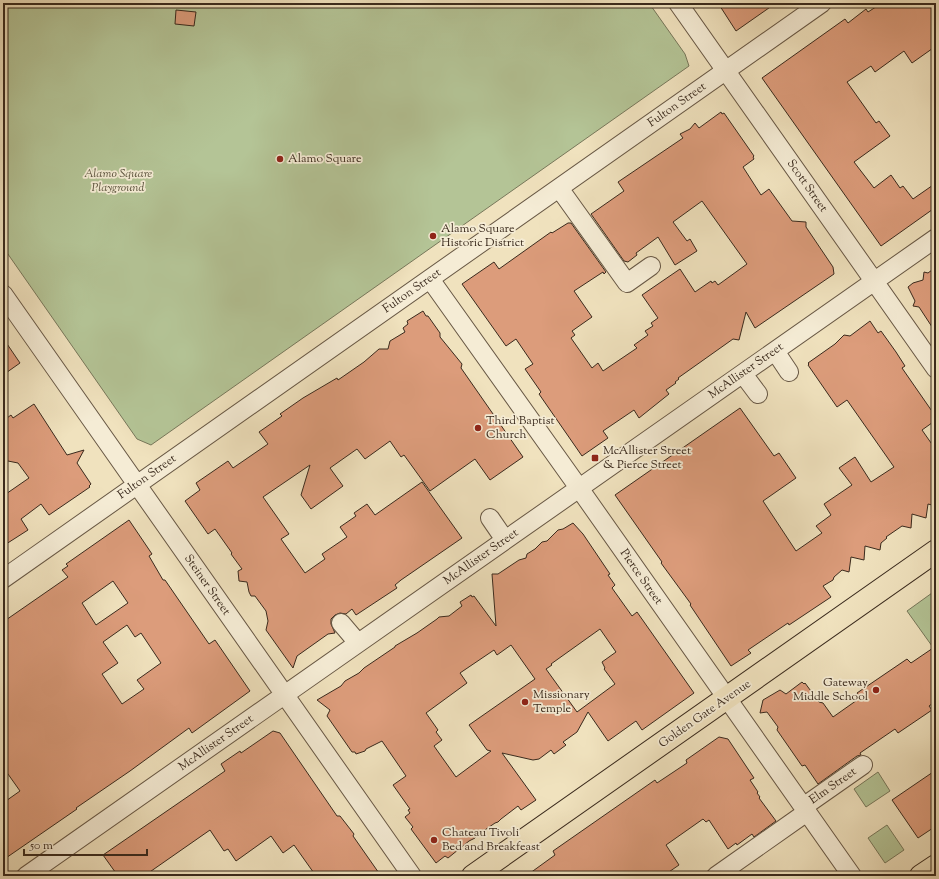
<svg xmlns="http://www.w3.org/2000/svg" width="939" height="879" viewBox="0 0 939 879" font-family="'Sorts Mill Goudy',serif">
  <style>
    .green { fill: #b4c496; stroke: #77775a }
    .building { fill: #dc9c7b; stroke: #3a2a1d; fill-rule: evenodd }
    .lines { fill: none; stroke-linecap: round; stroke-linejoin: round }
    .minor-casing { stroke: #685845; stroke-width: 20 }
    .major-casing { stroke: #3a2a1d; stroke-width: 24 }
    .minor { stroke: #f5ecd5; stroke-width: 18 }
    .major { stroke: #f0e2be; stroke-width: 22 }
    .poi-dot { fill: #8f2418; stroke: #f5ecd5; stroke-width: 1.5 }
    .labels { text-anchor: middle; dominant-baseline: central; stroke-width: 3.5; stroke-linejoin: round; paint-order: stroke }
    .street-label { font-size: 12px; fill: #3a2a1d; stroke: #f5ecd5 }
    .poi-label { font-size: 12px; fill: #3a2a1d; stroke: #f5ecd5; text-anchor: start }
    .park-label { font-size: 12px; font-style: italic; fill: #58503b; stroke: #f5ecd5 }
  </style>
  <rect width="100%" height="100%" fill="#f0e2be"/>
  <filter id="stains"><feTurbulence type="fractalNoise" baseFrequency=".005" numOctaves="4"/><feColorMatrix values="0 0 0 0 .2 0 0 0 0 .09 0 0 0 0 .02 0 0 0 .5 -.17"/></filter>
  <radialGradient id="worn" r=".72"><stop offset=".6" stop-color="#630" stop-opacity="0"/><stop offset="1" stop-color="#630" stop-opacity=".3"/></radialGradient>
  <!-- green -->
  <path class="green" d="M 3,3 L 649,3 L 685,54 L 689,66 L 151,445 L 137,439 L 3,247 Z
    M 932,593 L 936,599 L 936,643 L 932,646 L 907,611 Z
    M 878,772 L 890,791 L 866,807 L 854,789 Z
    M 887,825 L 904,850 L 885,863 L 868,838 Z"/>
  <!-- building -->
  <path class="building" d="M 718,3 L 776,3 L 736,31 Z
    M 882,3 L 936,3 L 936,46 L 912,63 L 904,51 L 875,72 L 871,66 L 847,82 L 876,123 L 879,121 L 890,136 L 854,162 L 874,188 L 891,175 L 900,188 L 903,186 L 913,199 L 936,183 L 936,207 L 881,246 L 762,78 L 845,19 L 848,23 L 866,9 L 868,12 Z
    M 176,10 L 196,12 L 194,26 L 175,24 Z
    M 721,112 L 722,114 L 724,113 L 754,156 L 753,157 L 754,159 L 743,167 L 761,195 L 769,189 L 792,221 L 806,222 L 806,227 L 833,267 L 834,274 L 755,328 L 746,312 L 739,340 L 733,339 L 678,378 L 679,379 L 675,382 L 676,383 L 666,390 L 669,394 L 639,418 L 634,410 L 603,431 L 608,438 L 582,456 L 539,394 L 541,392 L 525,369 L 533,364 L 516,339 L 506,346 L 462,284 L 494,262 L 499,269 L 551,232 L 552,233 L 568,223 L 571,223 L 606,272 L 604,274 L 603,272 L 574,291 L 592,317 L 572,331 L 575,335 L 571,338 L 592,368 L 598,363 L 603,371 L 637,348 L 634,345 L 648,335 L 645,331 L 653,326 L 651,323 L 658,318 L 642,295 L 680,269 L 695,292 L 711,281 L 712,283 L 715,281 L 718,285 L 747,264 L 702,201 L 673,222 L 687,241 L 690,239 L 697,251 L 675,265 L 658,237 L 636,253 L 637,255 L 628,262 L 624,261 L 591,214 L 624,191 L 618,182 L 683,138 L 680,134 L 690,129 L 695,123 L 699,128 Z
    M 936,267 L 936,333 L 919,307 L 913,306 L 915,301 L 908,287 L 913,283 L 923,280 L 924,272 L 928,273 Z
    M 423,311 L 426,316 L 428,316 L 440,333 L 440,337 L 462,364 L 461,368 L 523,457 L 490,480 L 475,459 L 430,491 L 404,455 L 401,457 L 390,441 L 365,459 L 357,449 L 330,468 L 343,486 L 311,509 L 301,495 L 310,465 L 263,497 L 289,534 L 281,539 L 305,573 L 325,559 L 322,554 L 347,537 L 340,527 L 356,516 L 354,513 L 367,504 L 375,515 L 422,482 L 462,538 L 401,580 L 395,585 L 397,588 L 356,615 L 352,609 L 346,614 L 340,613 L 335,615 L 331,619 L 331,624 L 335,633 L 328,634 L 297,656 L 293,668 L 266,630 L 268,621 L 266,611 L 255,596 L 251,596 L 249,592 L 247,582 L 239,581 L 238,571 L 242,569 L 231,554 L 232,553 L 215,529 L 208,534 L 185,501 L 200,490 L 196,483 L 228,461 L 233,468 L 268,444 L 259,432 L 282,416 L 280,414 L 303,398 L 337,378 L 338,380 L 364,362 L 379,349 L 388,349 L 390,341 L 405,332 L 403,328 L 408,324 L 407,321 Z
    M 870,321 L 878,333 L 881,331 L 896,352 L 905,366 L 902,368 L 936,417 L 936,420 L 922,430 L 936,450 L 936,506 L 928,504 L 926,518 L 912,514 L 911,528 L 902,526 L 886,537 L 887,538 L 881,543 L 880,550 L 865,546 L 864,560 L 851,557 L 849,572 L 842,570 L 834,577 L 833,580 L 823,586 L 831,597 L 789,625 L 788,623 L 748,650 L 751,653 L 731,666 L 690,605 L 691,604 L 661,563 L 662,562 L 615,495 L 740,408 L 774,456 L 779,453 L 796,478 L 763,501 L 796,551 L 822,533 L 816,526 L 831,515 L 824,504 L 852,485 L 839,468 L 855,457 L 871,482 L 894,467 L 847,400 L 837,407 L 808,365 L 809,364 L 808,363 L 835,344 L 844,335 L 850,336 Z
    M 3,338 L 20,363 L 3,375 Z
    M 34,404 L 67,455 L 84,450 L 77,463 L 91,484 L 89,486 L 90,487 L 49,515 L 41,504 L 21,519 L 28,530 L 3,546 L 3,496 L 29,478 L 18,463 L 3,460 L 3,421 L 11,415 L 13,418 Z
    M 129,520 L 152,554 L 149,556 L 163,580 L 165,580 L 209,644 L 215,640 L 250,691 L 192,733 L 189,728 L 130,771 L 76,808 L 77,809 L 3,860 L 3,803 L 20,791 L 3,767 L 3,622 L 68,577 L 62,570 L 68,566 L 66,564 ZM 113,581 L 128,603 L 96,625 L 82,603 ZM 127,625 L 135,637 L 141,633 L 161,663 L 137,680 L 144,689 L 122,704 L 102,674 L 118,663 L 103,642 Z
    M 573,523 L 583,534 L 610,574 L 608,575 L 615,585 L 612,588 L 632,616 L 637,612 L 694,693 L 642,730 L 636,721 L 608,741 L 588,712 L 577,732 L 563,742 L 566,745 L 554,754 L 551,750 L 539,759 L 533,760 L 502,753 L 536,800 L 521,810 L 518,806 L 501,819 L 498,822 L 495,823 L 476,836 L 475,838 L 469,841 L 448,858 L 445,856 L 436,863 L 411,829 L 413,827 L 405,817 L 410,813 L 408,810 L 410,809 L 393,785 L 406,776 L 382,741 L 366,749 L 365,751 L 356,754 L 355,752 L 352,752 L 327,716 L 330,710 L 317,700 L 341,686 L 345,681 L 359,673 L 364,668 L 395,647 L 395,646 L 417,633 L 437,619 L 439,617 L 449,616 L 462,606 L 460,602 L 471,595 L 472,597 L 474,596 L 496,626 L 492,574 L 498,574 L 519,560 L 526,558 L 527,554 L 535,549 L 542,542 L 547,541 L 558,530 L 563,529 ZM 600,629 L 616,652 L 602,662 L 605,668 L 604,669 L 615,684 L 577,712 L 546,669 L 552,665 L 551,664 ZM 511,645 L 535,679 L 469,725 L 487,750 L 491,751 L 456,777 L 434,746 L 442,740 L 436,732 L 438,730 L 426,713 L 467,683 L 460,673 L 494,650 L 497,655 Z
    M 936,646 L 936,701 L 929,706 L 932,710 L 898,733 L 895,729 L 860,753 L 861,755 L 857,756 L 818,784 L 805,765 L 802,766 L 777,730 L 778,727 L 767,712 L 760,713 L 763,700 L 780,690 L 786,694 L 802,682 L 804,684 L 805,683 L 819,702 L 823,703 L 833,717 L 860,698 L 857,693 L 907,659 L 911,663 Z
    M 273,731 L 280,733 L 337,816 L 340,816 L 354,834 L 353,836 L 381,876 L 316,876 L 294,845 L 283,853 L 271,836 L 236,861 L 228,849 L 224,851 L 210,830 L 144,876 L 118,876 L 103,855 L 225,771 L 221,764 L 240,751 L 241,753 Z
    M 719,737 L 728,739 L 754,778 L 750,780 L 758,792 L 757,793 L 760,797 L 759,798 L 776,821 L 754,837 L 752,834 L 737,845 L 736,843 L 728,849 L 709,820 L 706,822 L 703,819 L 666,845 L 679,865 L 663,876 L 526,876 L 555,855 L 553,851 L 655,780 L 657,783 L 687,763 L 686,760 Z
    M 936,770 L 936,826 L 918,838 L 892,800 Z"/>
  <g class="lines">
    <defs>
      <path id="minor" d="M 678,3 L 936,369
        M 559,188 L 627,283 L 651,266
        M 430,279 L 579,488 L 852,876
        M 3,294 L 412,876
        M 775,351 L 789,372
        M 743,374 L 758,394
        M 490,518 L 505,540
        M 3,579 L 822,3
        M 341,623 L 358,643
        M 803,807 L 863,765
        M 26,876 L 936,238
        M 716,876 L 807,812"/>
      <path id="major" d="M 473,876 L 936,551
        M 921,876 L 936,866"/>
    </defs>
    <!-- minor casing -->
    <use href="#minor" class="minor-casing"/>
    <!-- major casing -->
    <use href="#major" class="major-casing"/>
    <!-- minor -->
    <use href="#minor" class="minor"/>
    <!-- major -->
    <use href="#major" class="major"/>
  </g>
  <!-- markers -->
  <g class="poi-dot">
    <circle cx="280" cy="159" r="4"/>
    <circle cx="433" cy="236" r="4"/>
    <circle cx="478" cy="428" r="4"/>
    <rect x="591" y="454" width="8" height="8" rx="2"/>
    <circle cx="876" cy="690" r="4"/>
    <circle cx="525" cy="702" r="4"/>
    <circle cx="434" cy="840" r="4"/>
  </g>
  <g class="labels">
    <!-- street labels -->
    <g class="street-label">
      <text transform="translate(677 105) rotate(-35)">Fulton Street</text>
      <text transform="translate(807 186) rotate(55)">Scott Street</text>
      <text transform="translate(412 291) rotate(-35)">Fulton Street</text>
      <text transform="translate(746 371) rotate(-35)">McAllister Street</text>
      <text transform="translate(147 477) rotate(-35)">Fulton Street</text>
      <text transform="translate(481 557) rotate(-35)">McAllister Street</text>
      <text transform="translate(641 577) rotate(55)">Pierce Street</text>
      <text transform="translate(207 585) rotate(55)">Steiner Street</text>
      <text transform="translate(705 714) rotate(-35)">Golden Gate Avenue</text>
      <text transform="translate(216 743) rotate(-35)">McAllister Street</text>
      <text transform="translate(833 786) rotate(-35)">Elm Street</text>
    </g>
    <!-- poi labels -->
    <g class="poi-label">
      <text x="288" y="159">Alamo Square</text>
      <text x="441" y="229">Alamo Square<tspan x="441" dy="14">Historic District</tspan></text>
      <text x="486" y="421">Third Baptist<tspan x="486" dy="14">Church</tspan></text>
      <text x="603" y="451">McAllister Street<tspan x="603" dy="14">&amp; Pierce Street</tspan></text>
      <text x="868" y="683" text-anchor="end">Gateway<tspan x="868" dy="14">Middle School</tspan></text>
      <text x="533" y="695">Missionary<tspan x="533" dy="14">Temple</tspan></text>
      <text x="442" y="833">Chateau Tivoli<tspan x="442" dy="14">Bed and Breakfeast</tspan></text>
    </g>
    <!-- park labels -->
    <g class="park-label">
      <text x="118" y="174">Alamo Square<tspan x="118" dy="14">Playground</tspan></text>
    </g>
  </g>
  <!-- margin -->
  <rect width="939" height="879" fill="none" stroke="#f0e2be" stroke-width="16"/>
  <rect x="4" y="4" width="931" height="871" fill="none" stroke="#3a2a1d" stroke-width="2"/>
  <rect x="8" y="8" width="923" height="863" fill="none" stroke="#3a2a1d"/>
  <!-- scale -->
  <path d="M24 849v6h123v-6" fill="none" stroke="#3a2a1d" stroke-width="2"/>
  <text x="30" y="849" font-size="12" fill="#3a2a1d" stroke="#f5ecd5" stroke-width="3" paint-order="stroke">50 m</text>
  <rect width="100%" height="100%" filter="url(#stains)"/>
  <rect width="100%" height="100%" fill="url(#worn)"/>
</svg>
